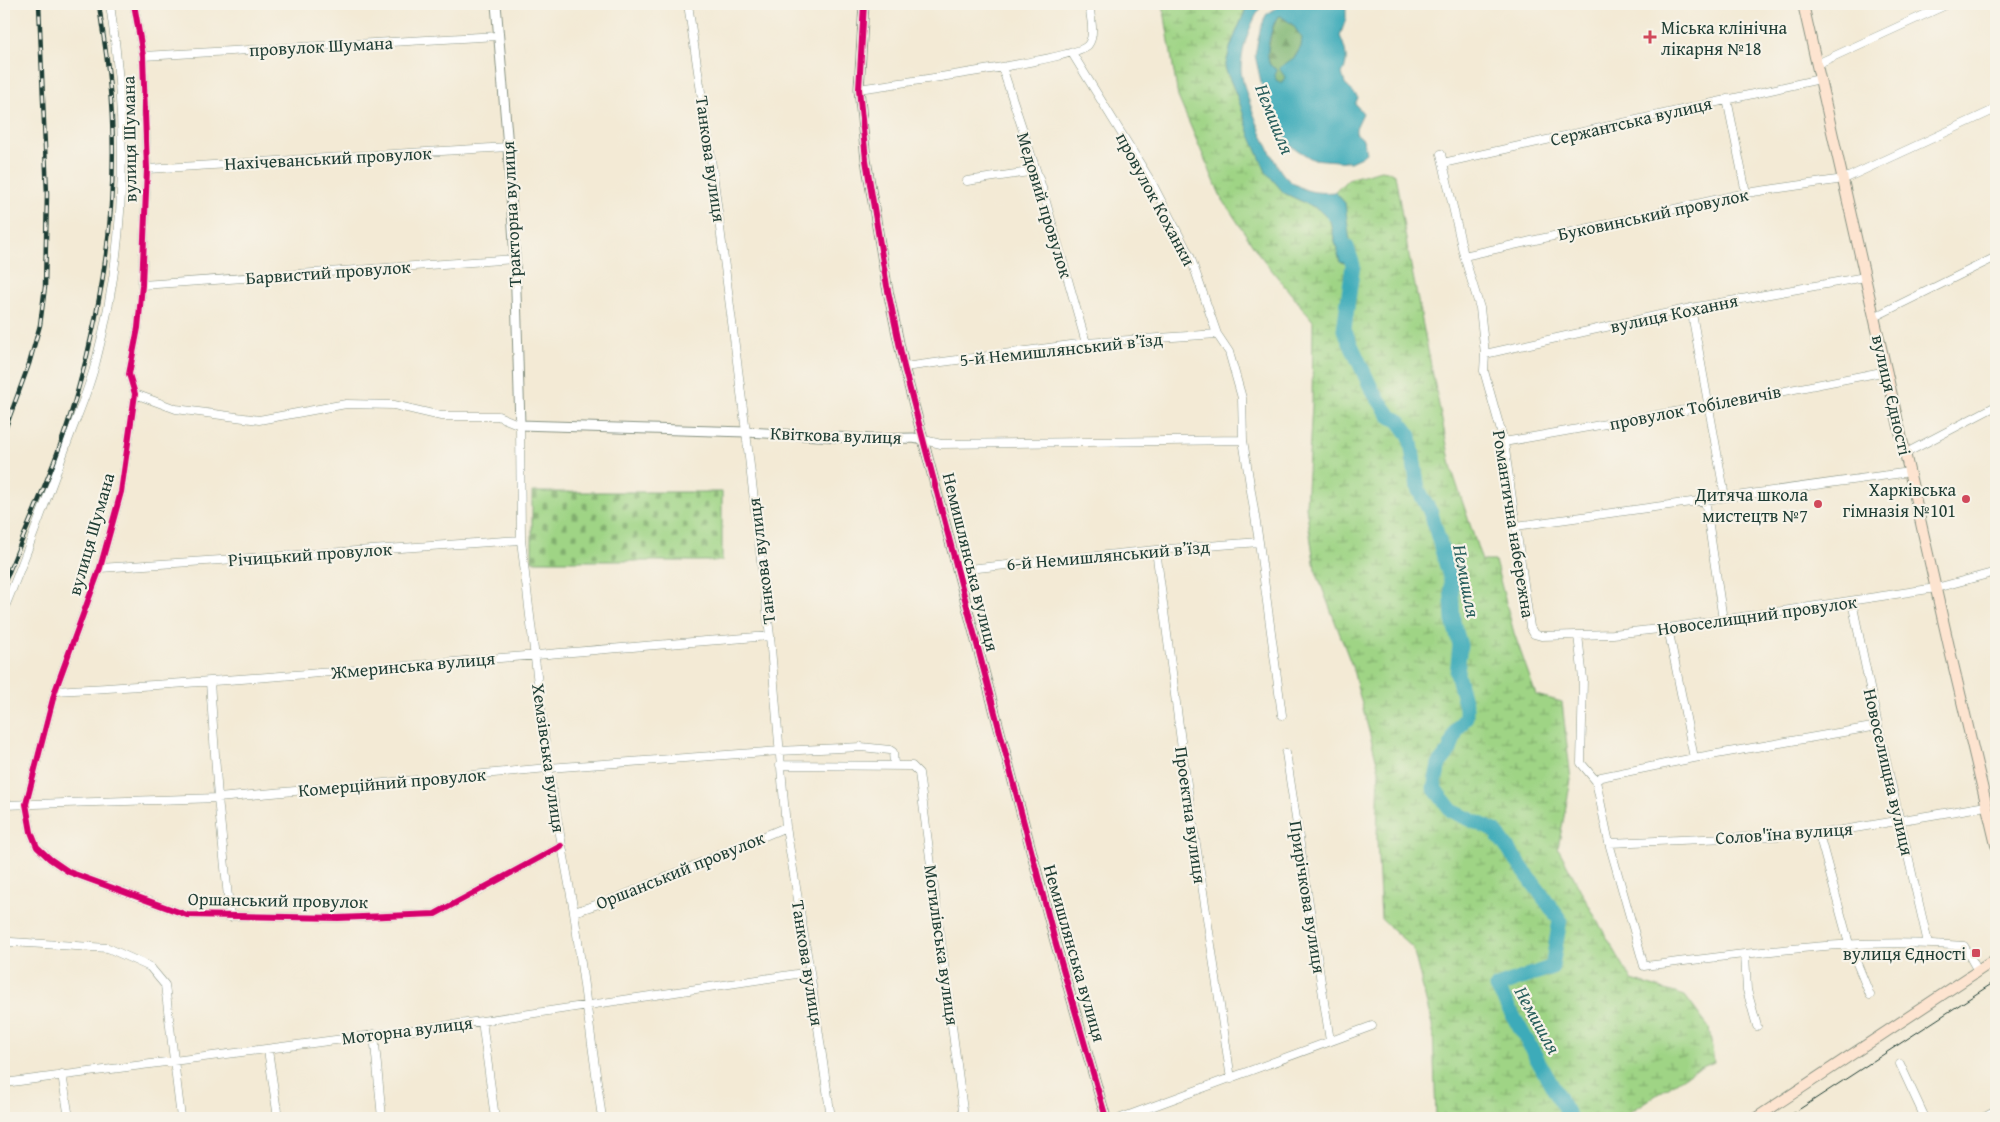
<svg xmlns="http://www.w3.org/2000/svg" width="2000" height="1122" viewBox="0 0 2000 1122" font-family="'Gentium Book Plus',serif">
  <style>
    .forest { fill: url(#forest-firs); stroke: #4f7a53 }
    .wetland { fill: url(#wetland-marsh); stroke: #5f885c }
    .cemetery { fill: url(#cemetery-stones); stroke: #5f885c }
    .water { fill: #3cabb9; stroke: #2e7476; fill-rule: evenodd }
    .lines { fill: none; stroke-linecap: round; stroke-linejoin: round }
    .river { stroke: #3cabb9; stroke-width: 15 }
    .minor-casing { stroke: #899484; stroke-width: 9 }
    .tertiary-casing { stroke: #899484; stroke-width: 11 }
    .secondary-casing { stroke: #899484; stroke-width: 12 }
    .minor { stroke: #fff; stroke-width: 8 }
    .tertiary { stroke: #fff; stroke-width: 9 }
    .secondary { stroke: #fde4d0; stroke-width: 10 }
    .tram { stroke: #1f3d34; stroke-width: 1 }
    .rail-casing { stroke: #1f3d34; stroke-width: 4.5 }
    .rail { stroke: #f7f3e8; stroke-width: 2.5; stroke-dasharray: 8; stroke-linecap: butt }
    .cycleway-casing { stroke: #f7f3e8; stroke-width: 9 }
    .cycleway { stroke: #d6006c; stroke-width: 6 }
    .poi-dot { fill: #d1495b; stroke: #f7f3e8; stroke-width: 2 }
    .labels { text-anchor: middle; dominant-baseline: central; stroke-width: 4.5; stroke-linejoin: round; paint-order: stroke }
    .poi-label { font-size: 18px; fill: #1f3d34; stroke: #f7f3e8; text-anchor: end }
    .street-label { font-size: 18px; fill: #1f3d34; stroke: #f7f3e8 }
    .water-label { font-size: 19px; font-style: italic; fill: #285e5c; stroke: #f7f3e8 }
  </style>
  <defs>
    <pattern id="forest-firs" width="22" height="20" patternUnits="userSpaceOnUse" patternTransform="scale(1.25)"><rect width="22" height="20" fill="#7fb672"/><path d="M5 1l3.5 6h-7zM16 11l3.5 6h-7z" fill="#67955e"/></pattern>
    <pattern id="wetland-marsh" width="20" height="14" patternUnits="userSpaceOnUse" patternTransform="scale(1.25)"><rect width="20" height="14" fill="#9fd485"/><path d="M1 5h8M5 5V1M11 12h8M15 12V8" fill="none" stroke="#81ad6e"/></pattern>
    <pattern id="cemetery-stones" width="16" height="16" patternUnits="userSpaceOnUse" patternTransform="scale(1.25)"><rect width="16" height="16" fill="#9fd485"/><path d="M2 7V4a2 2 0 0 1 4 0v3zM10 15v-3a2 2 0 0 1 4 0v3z" fill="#81ad6e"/></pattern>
  </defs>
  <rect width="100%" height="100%" fill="#f7f3e8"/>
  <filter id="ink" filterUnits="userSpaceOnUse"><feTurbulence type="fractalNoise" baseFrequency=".02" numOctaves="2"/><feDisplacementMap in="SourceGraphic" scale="10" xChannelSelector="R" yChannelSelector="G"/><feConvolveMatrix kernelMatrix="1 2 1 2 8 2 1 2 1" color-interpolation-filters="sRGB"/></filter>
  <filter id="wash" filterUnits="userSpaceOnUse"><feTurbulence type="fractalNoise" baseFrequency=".0096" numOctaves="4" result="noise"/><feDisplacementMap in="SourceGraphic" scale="20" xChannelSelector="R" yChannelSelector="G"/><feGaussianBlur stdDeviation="1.12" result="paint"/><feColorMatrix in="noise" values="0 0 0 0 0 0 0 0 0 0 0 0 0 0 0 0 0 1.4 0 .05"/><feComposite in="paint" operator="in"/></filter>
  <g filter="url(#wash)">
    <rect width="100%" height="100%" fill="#f3ead5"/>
    <!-- forest -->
    <path class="forest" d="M 1278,16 L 1281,16 L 1293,25 L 1302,38 L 1301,47 L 1284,73 L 1285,80 L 1282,83 L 1276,80 L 1267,56 L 1272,30 Z"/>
    <!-- wetland -->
    <path class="wetland" d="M 1163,4 L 1248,4 L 1231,45 L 1225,68 L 1239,101 L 1284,193 L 1318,209 L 1330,221 L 1340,262 L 1345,203 L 1335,192 L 1348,179 L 1381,170 L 1387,171 L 1395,174 L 1408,251 L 1452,470 L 1482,561 L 1495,561 L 1514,633 L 1536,695 L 1562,702 L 1571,780 L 1558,848 L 1599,924 L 1632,980 L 1685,996 L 1709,1028 L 1714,1062 L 1693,1071 L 1621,1118 L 1436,1118 L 1433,1029 L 1413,948 L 1381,919 L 1377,839 L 1379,770 L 1352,666 L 1315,569 L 1306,506 L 1312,405 L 1313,321 L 1258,253 L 1221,197 L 1178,97 Z"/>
    <!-- cemetery -->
    <path class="cemetery" d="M 532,492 L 722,492 L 722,561 L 532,561 Z"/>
    <!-- water -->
    <path class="water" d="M 1248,4 L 1262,4 C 1251,24 1242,44 1241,68 C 1240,86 1271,160 1283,174 C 1286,178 1293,184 1298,186 C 1309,193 1322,193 1335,192 L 1345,203 L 1353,265 L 1340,262 L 1330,221 L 1318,209 L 1284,193 L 1266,172 L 1250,135 L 1239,101 L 1225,68 L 1231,45 Z
      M 1282,4 L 1346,4 L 1346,19 L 1340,36 C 1345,47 1350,62 1342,73 C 1346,91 1350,86 1358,98 L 1355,104 L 1363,113 L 1356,128 L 1356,133 L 1363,139 L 1366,153 L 1361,157 L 1350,162 L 1312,159 L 1291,146 L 1275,119 L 1263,91 L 1255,55 L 1260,30 L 1266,15 ZM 1278,16 L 1281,16 L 1293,25 L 1302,38 L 1301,47 L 1295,57 L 1279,68 L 1285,77 L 1282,83 L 1276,80 L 1275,75 L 1277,70 L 1270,65 C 1264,55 1271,26 1278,16 Z"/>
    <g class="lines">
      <!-- river -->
      <path class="river" d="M 1347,247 L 1353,265 L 1344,330 L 1372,390 L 1390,416 L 1399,421 L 1410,436 L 1418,489 L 1431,513 L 1451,581 L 1453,621 L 1460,645 L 1457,673 L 1466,708 L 1466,717 L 1456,731 L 1450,750 L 1439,764 L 1434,788 L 1452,811 L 1495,831 L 1560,920 L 1552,967 L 1497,987 L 1570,1118"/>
    </g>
  </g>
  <g filter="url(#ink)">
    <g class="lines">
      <defs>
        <path id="minor" d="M 134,4 L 143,56 L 147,169 L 142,285 L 138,328 L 129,374 L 135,394 L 121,492 L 100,568 L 55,691 L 26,804 L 31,832 L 37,847 L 50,859 L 69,872 L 187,915 L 338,918 L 435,914 L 561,846
          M 688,4 L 713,173 L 746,432 L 770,636 L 786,827 L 810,972 L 831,1118
          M 1072,53 L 1152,183 L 1190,256 L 1217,334 L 1229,352 L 1242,398 L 1243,440 L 1259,542 L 1282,715
          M 143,56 L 498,36
          M 1817,64 L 1948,4
          M 1002,67 L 1042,188 L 1086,343
          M 859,89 C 890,84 1076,60 1088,45 C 1096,35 1090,15 1089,4
          M 1727,99 L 1746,193
          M 1441,154 L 1464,256 L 1480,308 L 1485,354 L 1484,371 L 1504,442 L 1530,627 L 1534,634 L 1541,636 L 1613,634 L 1668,628 L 1936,588 L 1996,572
          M 1443,163 L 1820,79
          M 147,169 L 508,147
          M 967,181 L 1036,171
          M 1464,256 L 1746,193 L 1844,179 L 1996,109
          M 142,285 L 515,259
          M 1691,308 L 1725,497
          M 1874,317 L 1996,257
          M 1485,354 L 1691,308 L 1865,277
          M 904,367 L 1086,343 L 1217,334
          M 135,394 L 176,409 L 259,420 L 346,404 L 394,405 L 441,416 L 498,416 L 520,425 L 521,540 L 548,768 L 574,912 L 602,1118
          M 924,440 L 941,444 L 1243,440
          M 1504,442 L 1708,406 L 1887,371
          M 1906,453 L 1996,406
          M 1705,499 L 1723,620
          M 1516,526 L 1910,472
          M 1156,550 L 1184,764 L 1231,1079
          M 100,568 L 521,540
          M 958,570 L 1156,550 L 1259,542
          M 1852,602 L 1878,726 L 1928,943
          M 4,609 C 26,556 46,501 66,446 C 76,418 89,390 96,361 C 127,244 128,122 110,4
          M 1668,628 L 1694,758
          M 1578,635 L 1583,679 L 1581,763 L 1596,781 L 1609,843 L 1644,966 C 1750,954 1857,936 1964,946 L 1978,971
          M 210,682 L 218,798 L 230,917
          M 55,691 C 294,678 532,654 770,636
          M 1286,753 L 1330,1041
          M 780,765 L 912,766 L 919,773 L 964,1118
          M 1596,781 L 1601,777 L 1694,758 L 1878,726
          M 4,805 L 218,798 L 548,768 L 779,751 L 861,747 L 890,750 L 893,752 L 894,765
          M 1819,834 L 1849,944 L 1870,995
          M 1609,843 L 1819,834 L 1986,806
          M 574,912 L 620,897 L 786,827
          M 4,944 L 11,942 L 108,948 L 150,967 L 165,985 L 181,1118
          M 1745,955 L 1747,990 L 1757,1026
          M 482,1021 L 495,1118
          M 374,1034 L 382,1118
          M 268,1050 L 278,1118
          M 1900,1064 L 1925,1118
          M 62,1074 L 69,1118
          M 4,1083 L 482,1021 L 810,972
          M 1121,1118 L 1372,1026
          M 1983,1118 L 1996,1111"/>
        <path id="tertiary" d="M 496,4 L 508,147 L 515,259 L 520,425 L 746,432 L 871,439 L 913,438 L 924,440
          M 864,4 L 859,89 L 866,160 L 887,286 L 904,367 L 1055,941 L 1106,1118"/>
        <path id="secondary" d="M 1803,4 L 1950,651 L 1996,845
          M 1756,1118 L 1996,959"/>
      </defs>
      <!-- minor casing -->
      <use href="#minor" class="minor-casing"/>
      <!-- tertiary casing -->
      <use href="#tertiary" class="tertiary-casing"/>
      <!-- secondary casing -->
      <use href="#secondary" class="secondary-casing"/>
      <!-- minor -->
      <use href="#minor" class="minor"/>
      <!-- tertiary -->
      <use href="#tertiary" class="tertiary"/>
      <!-- secondary -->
      <use href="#secondary" class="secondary"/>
      <!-- tram -->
      <path class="tram" d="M 1786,1118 L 1996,981"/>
      <defs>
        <path id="rail" d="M 4,432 L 29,364 L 40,325 L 45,287 L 47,194 L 39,4
          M 4,584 C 29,521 59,458 77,393 C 106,292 120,184 109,79 C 107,54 102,29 99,4"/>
      </defs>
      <!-- rail casing -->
      <use href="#rail" class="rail-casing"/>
      <!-- rail -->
      <use href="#rail" class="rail"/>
      <defs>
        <path id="cycleway" d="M 134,4 L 143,56 L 147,169 L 142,285 L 138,328 L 129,374 L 135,394 L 121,492 L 100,568 L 55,691 L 26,804 L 31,832 L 37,847 L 50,859 L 69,872 L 187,915 L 338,918 L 435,914 L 561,846
          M 864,4 L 859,89 L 866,160 L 887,286 L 904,367 L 1055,941 L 1106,1118"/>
      </defs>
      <!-- cycleway casing -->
      <use href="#cycleway" class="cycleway-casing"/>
      <!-- cycleway -->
      <use href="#cycleway" class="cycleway"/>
    </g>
  </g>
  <!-- markers -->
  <g class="poi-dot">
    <path d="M1647.5 29.5h5v5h5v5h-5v5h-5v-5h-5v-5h5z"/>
    <circle cx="1966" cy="499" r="5"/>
    <circle cx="1818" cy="504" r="5"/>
    <rect x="1971" y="948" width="10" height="10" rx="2.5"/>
  </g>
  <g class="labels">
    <!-- poi labels -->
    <g class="poi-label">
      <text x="1661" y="27" text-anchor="start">Міська клінічна<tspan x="1661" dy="21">лікарня №18</tspan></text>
      <text x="1956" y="489">Харківська<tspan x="1956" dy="21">гімназія №101</tspan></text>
      <text x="1808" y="494">Дитяча школа<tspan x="1808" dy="21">мистецтв №7</tspan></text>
      <text x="1966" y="953">вулиця Єдності</text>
    </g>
    <!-- street labels -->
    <g class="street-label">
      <text transform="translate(321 46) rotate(-3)">провулок Шумана</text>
      <text transform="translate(1631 121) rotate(-13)">Сержантська вулиця</text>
      <text transform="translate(129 139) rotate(-91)">вулиця Шумана</text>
      <text transform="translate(328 158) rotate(-3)">Нахічеванський провулок</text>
      <text transform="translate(711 159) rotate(82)">Танкова вулиця</text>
      <text transform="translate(1156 199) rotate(62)">провулок Коханки</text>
      <text transform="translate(1045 205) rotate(73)">Медовий провулок</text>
      <text transform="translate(511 214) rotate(-93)">Тракторна вулиця</text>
      <text transform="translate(1653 214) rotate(-12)">Буковинський провулок</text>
      <text transform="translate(328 272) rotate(-4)">Барвистий провулок</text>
      <text transform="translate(1674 313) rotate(-12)">вулиця Кохання</text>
      <text transform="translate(1061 349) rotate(-6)">5-й Немишлянський в’їзд</text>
      <text transform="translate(1892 395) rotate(77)">вулиця Єдності</text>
      <text transform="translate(1695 407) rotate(-11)">провулок Тобілевичів</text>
      <text transform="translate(836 435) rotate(2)">Квіткова вулиця</text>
      <text transform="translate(1514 524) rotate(81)">Романтична набережна</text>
      <text transform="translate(91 534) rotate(-74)">вулиця Шумана</text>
      <text transform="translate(310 554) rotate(-4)">Річицький провулок</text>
      <text transform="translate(1108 555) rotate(-5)">6-й Немишлянський в’їзд</text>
      <text transform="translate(761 561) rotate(-97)">Танкова вулиця</text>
      <text transform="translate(971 562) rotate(76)">Немишлянська вулиця</text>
      <text transform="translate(1757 615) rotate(-8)">Новоселищний провулок</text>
      <text transform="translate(413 665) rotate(-5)">Жмеринська вулиця</text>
      <text transform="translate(549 758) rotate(82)">Хемзівська вулиця</text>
      <text transform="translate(1889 772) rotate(77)">Новоселищна вулиця</text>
      <text transform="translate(392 782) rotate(-5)">Комерційний провулок</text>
      <text transform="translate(1191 815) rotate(82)">Проектна вулиця</text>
      <text transform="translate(1784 833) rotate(-4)">Солов'їна вулиця</text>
      <text transform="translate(680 870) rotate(-22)">Оршанський провулок</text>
      <text transform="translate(1308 897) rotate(81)">Прирічкова вулиця</text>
      <text transform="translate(278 900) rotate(1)">Оршанський провулок</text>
      <text transform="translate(942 945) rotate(82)">Могилівська вулиця</text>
      <text transform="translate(1075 953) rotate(74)">Немишлянська вулиця</text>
      <text transform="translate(808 963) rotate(81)">Танкова вулиця</text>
      <text transform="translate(407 1030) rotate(-7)">Моторна вулиця</text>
    </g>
    <!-- water labels -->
    <g class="water-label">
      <text transform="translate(1275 119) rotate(68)">Немишля</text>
      <text transform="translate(1467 581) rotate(79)">Немишля</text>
      <text transform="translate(1538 1020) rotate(61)">Немишля</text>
    </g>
  </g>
  <!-- margin -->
  <rect width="2000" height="1122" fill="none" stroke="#f7f3e8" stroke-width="20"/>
</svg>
